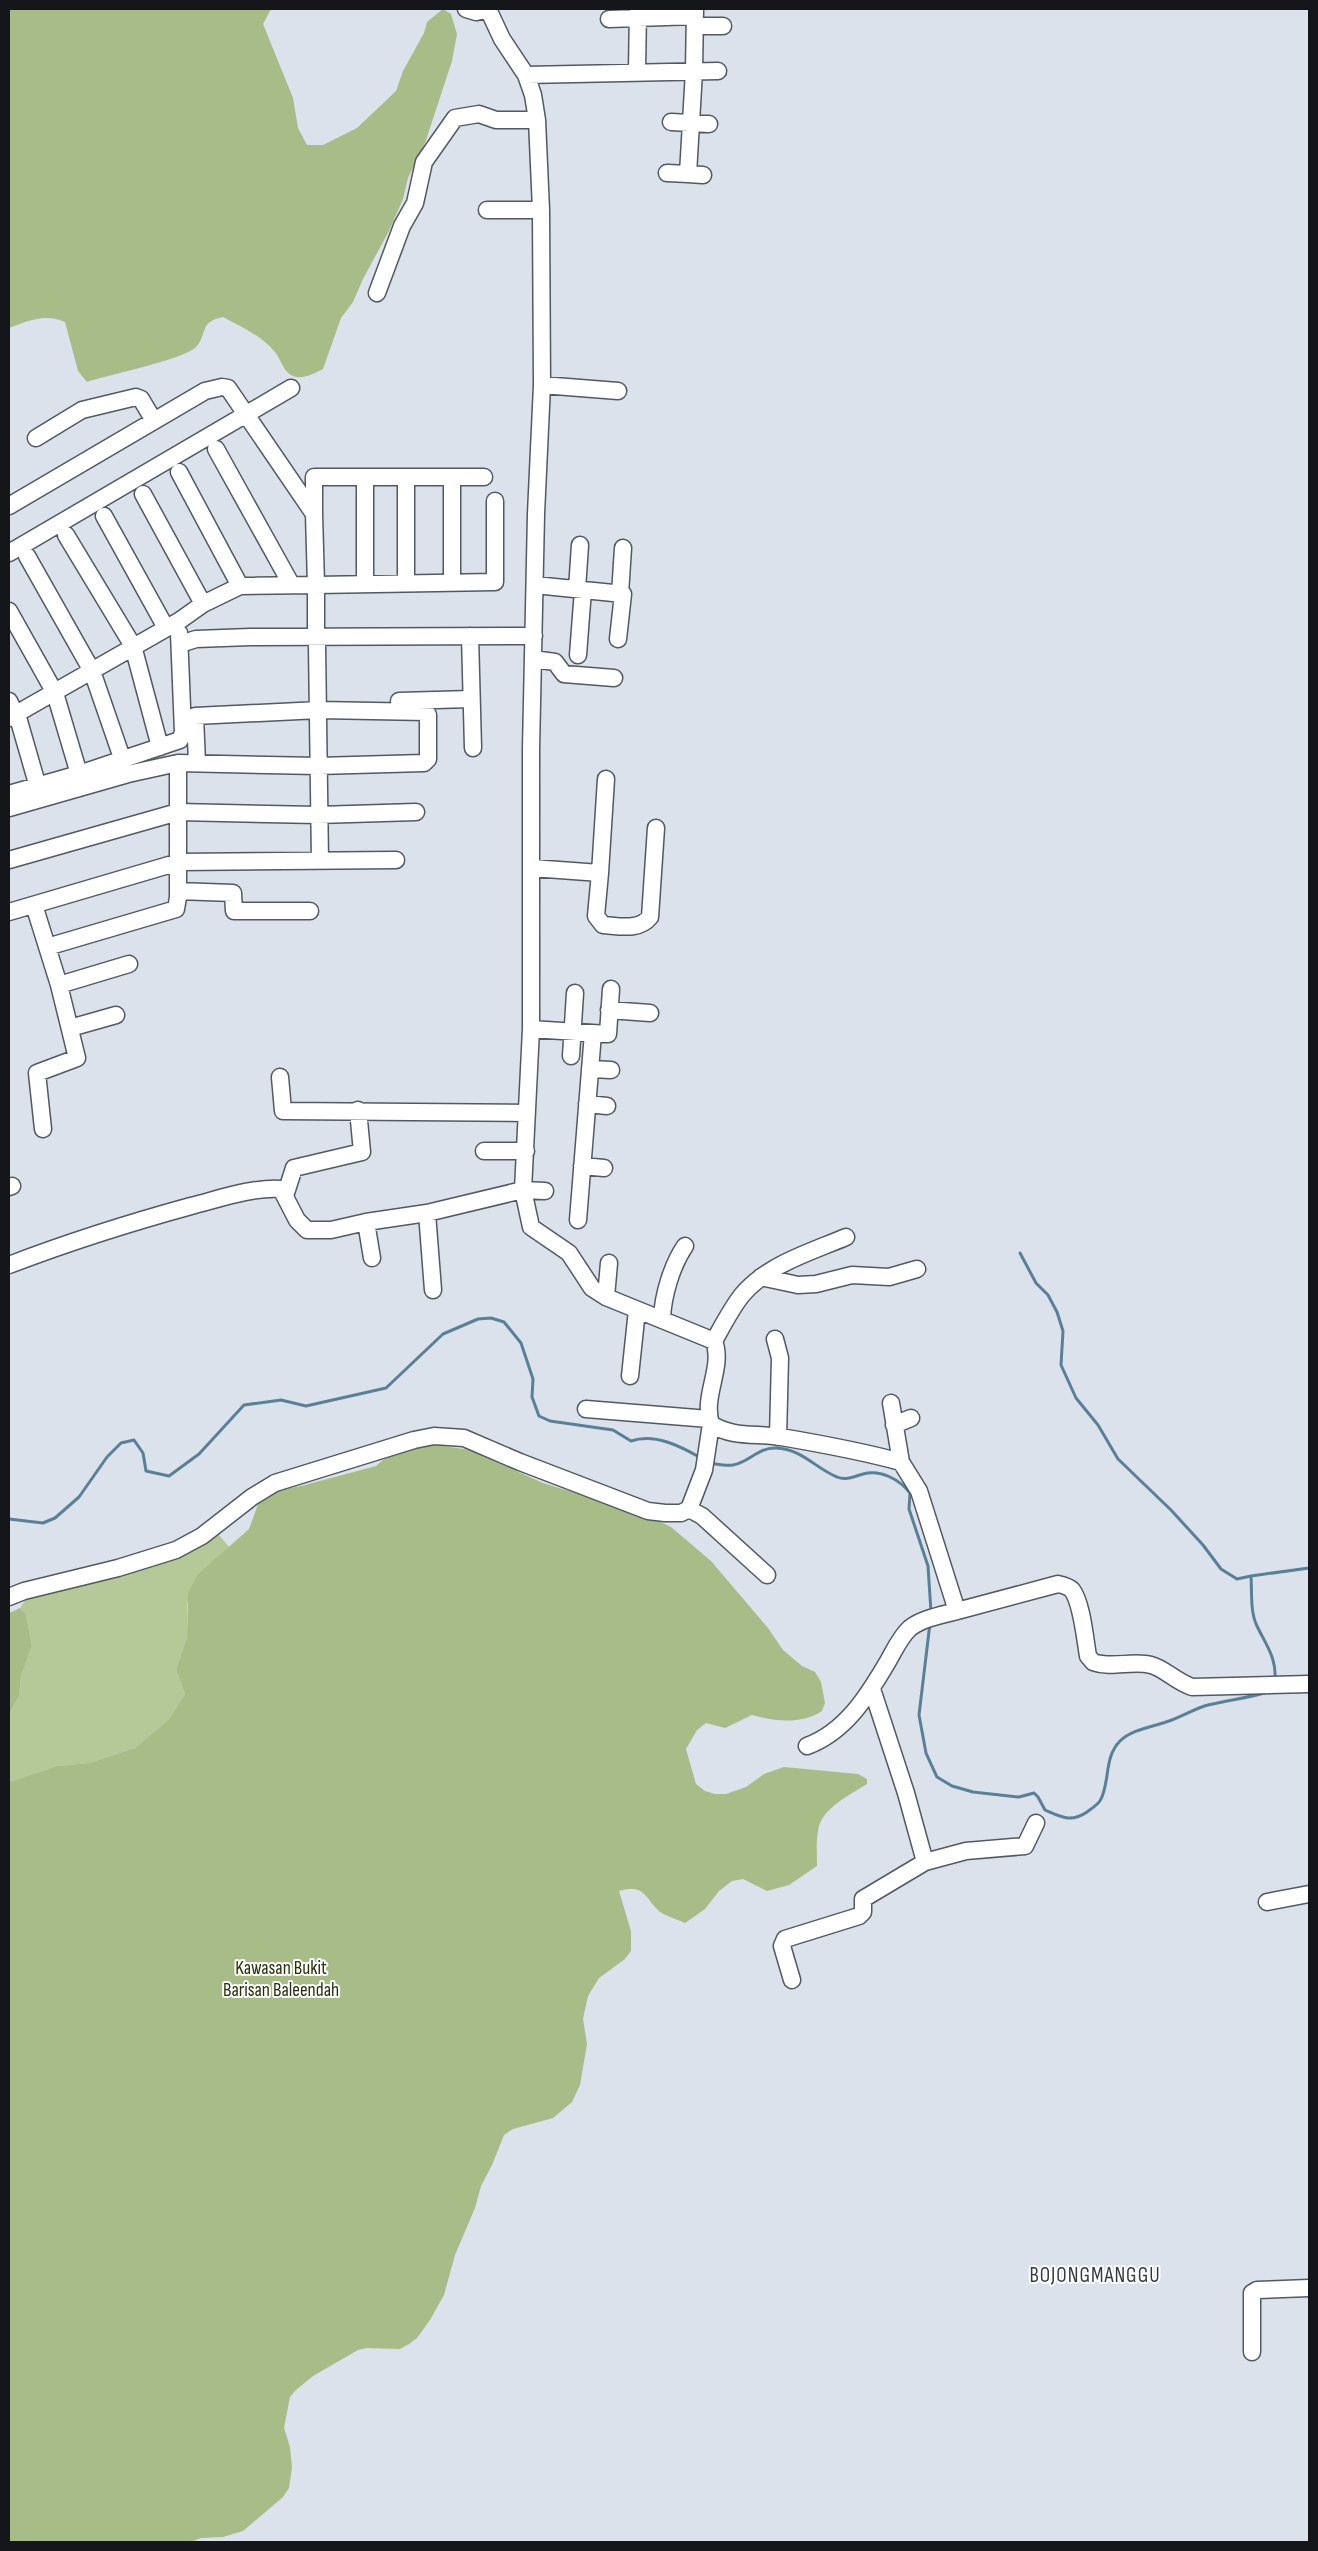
<svg xmlns="http://www.w3.org/2000/svg" width="1318" height="2551" viewBox="0 0 1318 2551" font-family="'Sofia Sans Condensed',sans-serif">
  <style>
    .green { fill: #b5c897 }
    .forest { fill: #a8bc88 }
    .lines { fill: none; stroke-linecap: round; stroke-linejoin: round }
    .stream { stroke: #588096; stroke-width: 3 }
    .minor-casing { stroke: #525961; stroke-width: 19 }
    .minor { stroke: #fff; stroke-width: 16 }
    .labels { text-anchor: middle; dominant-baseline: central; stroke-width: 4; stroke-linejoin: round; paint-order: stroke }
    .park-label { font-size: 19px; fill: #243009; stroke: #fff }
    .quarter-label { font-size: 21px; letter-spacing: 1px; fill: #333941; stroke: #fff }
  </style>
  <rect width="100%" height="100%" fill="#dbe2ec"/>
  <!-- green -->
  <path class="green" d="M 219,1535 L 230,1548 L 197,1575 L 187,1604 L 187,1637 L 176,1670 L 185,1694 L 168,1720 L 135,1748 L 89,1763 L 57,1766 L 9,1782 L 9,1714 L 19,1696 L 21,1676 L 32,1646 L 26,1614 L 20,1608 L 27,1598 L 193,1550 Z"/>
  <!-- forest -->
  <path class="forest" d="M 9,9 L 271,9 L 263,24 L 293,98 L 298,128 L 307,145 L 323,145 L 357,128 L 396,91 L 403,71 L 424,33 L 427,22 L 443,9 L 451,14 L 457,34 L 452,61 L 425,143 L 408,178 L 403,199 L 390,229 L 363,279 L 353,302 L 341,318 L 323,369 C 315,373 303,380 293,376 C 283,372 281,359 275,352 C 262,336 240,326 223,317 C 199,322 208,332 197,346 C 187,359 107,375 87,382 L 78,371 L 65,322 C 46,313 27,321 9,328 Z
    M 426,1445 L 437,1445 L 470,1450 L 543,1483 L 646,1515 L 671,1527 L 711,1561 L 768,1628 L 783,1650 L 802,1666 L 815,1672 L 821,1682 L 825,1703 L 822,1711 C 801,1725 774,1721 752,1715 L 725,1728 L 706,1723 L 697,1730 L 686,1749 L 696,1784 L 705,1791 L 715,1794 L 726,1794 L 746,1787 L 764,1774 L 784,1767 L 858,1774 L 867,1779 L 867,1784 C 850,1795 821,1808 818,1831 C 816,1842 817,1855 817,1866 L 789,1885 L 767,1891 L 743,1879 L 732,1881 L 719,1891 L 705,1909 L 685,1923 C 677,1919 665,1916 659,1911 C 644,1897 645,1884 619,1891 L 631,1931 L 631,1951 L 625,1959 L 599,1978 L 588,1996 L 583,2019 L 587,2044 L 580,2085 L 572,2102 L 553,2118 L 513,2129 L 504,2135 L 492,2165 L 481,2186 L 475,2208 L 455,2255 L 444,2295 L 430,2320 L 417,2338 L 409,2344 L 400,2349 L 367,2348 L 358,2350 L 313,2376 L 296,2390 L 290,2397 L 284,2428 L 290,2447 L 292,2467 L 289,2488 L 283,2497 L 243,2531 L 223,2537 L 201,2538 L 191,2542 L 9,2542 L 9,1782 L 57,1766 L 89,1763 L 135,1748 L 168,1720 L 185,1694 L 176,1670 L 187,1637 L 188,1594 L 197,1575 L 249,1529 L 260,1499 L 279,1490 L 301,1486 L 376,1466 C 390,1452 407,1449 426,1445 Z
    M 20,1608 L 26,1614 L 32,1646 L 21,1676 L 19,1696 L 9,1714 L 9,1613 Z"/>
  <g class="lines">
    <!-- stream -->
    <path class="stream" d="M 1020,1253 L 1036,1283 L 1048,1295 L 1057,1312 L 1063,1331 L 1061,1365 L 1076,1398 L 1098,1425 L 1118,1459 L 1171,1510 L 1203,1545 L 1221,1569 L 1237,1579 L 1251,1576
      M 710,1463 C 717,1464 726,1466 733,1465 C 748,1463 759,1447 776,1448 C 802,1449 815,1468 837,1477 C 846,1481 855,1476 863,1474 C 881,1469 900,1480 910,1493 L 909,1509 L 928,1566 L 931,1612
      M 9,1519 L 43,1523 L 55,1518 L 79,1497 L 107,1457 L 121,1443 L 134,1440 L 143,1453 L 146,1471 L 169,1476 L 199,1454 L 244,1405 L 281,1400 L 306,1406 L 386,1388 L 443,1334 L 478,1319 L 491,1318 L 504,1322 L 521,1343 L 533,1379 L 532,1397 L 539,1416 L 550,1421 L 613,1430 L 631,1441 C 655,1433 680,1446 701,1458
      M 930,1623 L 919,1715 L 926,1753 L 937,1777 L 952,1786 L 973,1792 L 1019,1797 L 1034,1793 L 1038,1797 L 1045,1810 C 1061,1817 1071,1823 1087,1812 C 1091,1809 1099,1804 1101,1799 C 1110,1781 1104,1757 1120,1741 C 1131,1730 1151,1727 1166,1722 C 1180,1718 1193,1709 1208,1705 C 1228,1700 1248,1698 1268,1692
      M 1275,1681 C 1277,1658 1266,1645 1257,1626 C 1250,1612 1252,1591 1251,1576 L 1309,1568"/>
    <defs>
      <path id="minor" d="M 466,9 L 476,12 L 487,9
        M 488,9 L 502,39 L 526,75 L 533,95 L 537,120 L 541,210 L 542,385 L 536,514 L 531,749 L 531,1029 L 523,1190 L 531,1227 L 569,1253 L 592,1288 L 606,1297 L 714,1341 C 724,1368 702,1395 711,1424 C 732,1438 757,1433 781,1437 C 822,1444 861,1451 901,1462 L 919,1491 L 957,1611 L 1058,1584 C 1063,1585 1068,1586 1072,1590 C 1082,1603 1085,1639 1088,1656 L 1093,1662 C 1112,1669 1132,1660 1151,1665 C 1164,1668 1176,1682 1192,1687 L 1309,1684
        M 695,9 L 694,71 L 688,174 L 703,175
        M 609,19 L 695,16
        M 695,26 L 723,26
        M 637,71 L 638,9
        M 526,75 L 718,71
        M 671,122 L 709,124
        M 667,173 L 688,174
        M 487,210 L 541,210
        M 377,293 L 402,226 L 415,203 L 424,162 L 455,118 L 479,114 L 496,120 L 537,120
        M 542,385 L 618,391
        M 36,438 L 82,410 L 136,397 L 141,399 L 154,421
        M 216,449 L 291,584
        M 179,472 L 240,586
        M 143,494 L 203,604
        M 9,506 L 205,391 L 222,387 L 228,388 L 314,514 L 316,585 L 495,582 L 495,501
        M 314,514 L 314,477 L 484,477
        M 104,516 L 166,628
        M 66,535 L 133,646 L 160,747
        M 9,553 L 291,388
        M 27,556 L 92,671 L 122,758
        M 452,582 L 452,477
        M 365,583 L 365,477
        M 406,583 L 406,477
        M 535,585 L 623,594 L 618,639
        M 577,589 L 580,545
        M 620,594 L 623,548
        M 9,611 L 55,693 L 79,774
        M 470,636 L 473,748
        M 180,644 L 196,639 L 250,637 L 534,636
        M 317,645 L 320,861
        M 578,655 L 583,590
        M 533,659 L 555,662 L 564,674 L 614,678
        M 9,701 L 19,721 L 38,787
        M 399,701 L 471,699
        M 9,718 L 179,621 L 203,604 L 240,586 L 316,585 L 316,637
        M 9,794 L 79,774 L 180,740 L 183,732 L 179,633
        M 9,808 L 128,774 L 178,763 L 318,766 L 424,763 L 428,759 L 428,715 L 426,712 L 319,710 L 195,716 L 197,763
        M 9,860 L 178,812 L 178,763
        M 532,868 L 600,873 L 606,779
        M 600,873 L 596,916 L 603,925 C 619,926 639,931 650,917 L 656,828
        M 178,891 L 233,893 L 234,911 L 310,911
        M 34,905 L 59,985 L 77,1058 L 37,1073 L 43,1129
        M 9,912 L 179,862 L 396,860
        M 47,947 L 176,909 L 178,897 L 178,812 L 318,815 L 416,812
        M 59,985 L 129,964
        M 609,1010 L 650,1013
        M 70,1028 L 116,1015
        M 531,1029 L 608,1034 L 611,989
        M 571,1056 L 575,993
        M 590,1069 L 611,1070
        M 280,1077 L 283,1111 L 527,1113
        M 587,1104 L 607,1106
        M 484,1151 L 526,1151
        M 582,1166 L 604,1168
        M 9,1187 L 12,1186
        M 285,1196 L 294,1168 L 362,1152 L 358,1110
        M 427,1213 L 433,1290
        M 578,1220 L 593,1033
        M 366,1222 L 372,1258
        M 9,1265 C 69,1242 129,1223 191,1206 C 219,1199 252,1187 281,1189 L 297,1220 L 307,1230 L 331,1230 L 366,1222 L 427,1213 L 523,1190 L 545,1191
        M 761,1277 L 798,1285 L 816,1284 L 852,1275 L 889,1277 L 917,1269
        M 606,1297 L 609,1263
        M 662,1318 C 663,1295 672,1265 685,1246
        M 775,1339 L 780,1358 L 778,1437
        M 714,1341 C 723,1325 731,1309 742,1295 C 768,1264 811,1252 846,1237
        M 630,1376 L 637,1310
        M 891,1403 L 901,1462
        M 586,1409 L 709,1419
        M 894,1425 L 911,1418
        M 689,1509 L 702,1516 L 767,1575
        M 9,1597 L 24,1591 L 118,1568 L 176,1550 L 202,1536 L 252,1497 L 275,1483 L 414,1440 L 434,1436 L 464,1438 L 520,1462 L 648,1511 L 665,1513 L 681,1513 L 689,1509 L 704,1470 L 711,1424
        M 872,1689 L 906,1793 L 925,1862
        M 807,1746 C 845,1732 867,1697 887,1663 C 894,1651 900,1637 910,1628 C 923,1618 942,1615 957,1611
        M 1267,1902 L 1309,1894
        M 792,1980 L 782,1946 L 785,1939 L 859,1916 L 863,1912 L 863,1899 L 925,1862 L 966,1851 L 1025,1846 L 1036,1823
        M 1252,2352 L 1252,2293 L 1257,2290 L 1309,2288"/>
    </defs>
    <!-- minor casing -->
    <use href="#minor" class="minor-casing"/>
    <!-- minor -->
    <use href="#minor" class="minor"/>
  </g>
  <g class="labels">
    <!-- park labels -->
    <g class="park-label">
      <text x="281" y="1968">Kawasan Bukit<tspan x="281" dy="22">Barisan Baleendah</tspan></text>
    </g>
    <!-- quarter labels -->
    <g class="quarter-label">
      <text x="1095" y="2275">BOJONGMANGGU</text>
    </g>
  </g>
  <!-- border -->
  <rect width="1318" height="2551" fill="none" stroke="#14161a" stroke-width="20"/>
</svg>
